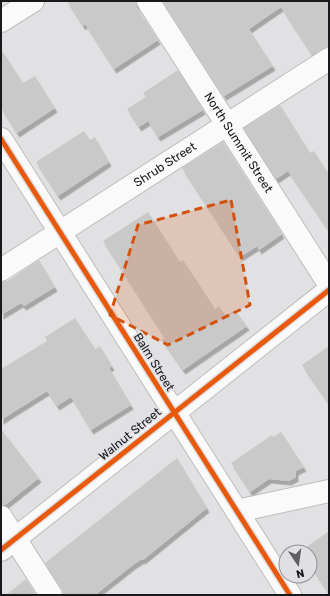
<svg xmlns="http://www.w3.org/2000/svg" width="330" height="596" viewBox="0 0 330 596" font-family="Rubik,sans-serif">
  <style>
    .building { fill: #cac9ca; filter: url(#shadow) }
    .lines { fill: none; stroke-linecap: round; stroke-linejoin: round }
    .minor-casing { stroke: #bebdbf; stroke-width: 24 }
    .minor { stroke: #fafafb; stroke-width: 22 }
    .cycleway-casing { stroke: #e0e0e4; stroke-width: 8 }
    .cycleway { stroke: #e8590c; stroke-width: 5 }
    .marked { fill: #d3530e; fill-opacity: 0.2; stroke: #d3530e; stroke-width: 3; stroke-dasharray: 8 5; stroke-linejoin: round }
    .labels { text-anchor: middle; dominant-baseline: central; stroke-width: 3.5; stroke-linejoin: round; paint-order: stroke }
    .street-label { font-size: 12px; fill: #19191b; stroke: #e0e0e4 }
  </style>
  <defs>
    <filter id="shadow"><feDropShadow dx="2.5" dy="4.5" stdDeviation="0" flood-color="#0004"/></filter>
  </defs>
  <rect width="100%" height="100%" fill="#e1e1e3"/>
  <!-- building -->
  <path class="building" d="M 67,1 L 136,1 L 137,8 L 158,40 L 114,69 L 85,24 L 83,26 Z
    M 163,1 L 329,1 L 329,47 L 312,55 L 281,7 L 249,29 L 273,66 L 224,96 Z
    M 1,49 L 23,83 L 35,76 L 55,108 L 17,133 L 1,108 Z
    M 178,70 L 203,110 L 158,137 L 148,121 L 139,127 L 127,109 L 146,97 L 143,93 Z
    M 280,105 L 310,153 L 314,151 L 329,175 L 329,231 L 288,171 L 276,179 L 244,128 Z
    M 84,131 L 90,140 L 95,137 L 109,162 L 58,196 L 36,162 Z
    M 223,142 L 282,234 L 259,250 L 257,246 L 240,257 L 182,168 Z
    M 148,212 L 180,262 L 183,260 L 215,309 L 219,306 L 226,316 L 235,310 L 247,326 L 183,370 L 162,340 L 165,338 L 103,241 Z
    M 39,260 L 55,287 L 24,306 L 21,303 L 1,315 L 1,282 L 8,281 Z
    M 75,318 L 95,349 L 100,346 L 112,366 L 109,368 L 131,405 L 91,430 L 71,397 L 57,406 L 47,391 L 1,420 L 1,369 L 47,341 L 45,337 Z
    M 329,346 L 329,404 L 302,365 Z
    M 1,429 L 39,478 L 5,505 L 1,505 Z
    M 281,432 L 304,467 L 296,471 L 296,477 L 289,481 L 269,479 L 250,492 L 231,463 L 272,435 L 273,437 Z
    M 177,458 L 207,508 L 143,560 L 142,559 L 133,565 L 95,595 L 63,595 L 62,588 L 45,563 Z
    M 329,531 L 329,594 L 310,565 L 310,552 L 301,551 Z
    M 26,579 L 36,595 L 6,595 Z"/>
  <g class="lines">
    <defs>
      <g id="minor">
        <path id="s1" d="M 148,1 L 329,284"/>
        <path d="M 1,21 L 33,1"/>
        <path d="M 1,139 L 290,595"/>
        <path id="s2" d="M 1,270 L 329,59"/>
        <path d="M 237,511 L 329,491"/>
        <path d="M 1,517 L 51,595"/>
        <path d="M 1,550 L 329,290"/>
      </g>
    </defs>
    <!-- minor casing -->
    <use href="#minor" class="minor-casing"/>
    <!-- minor -->
    <use href="#minor" class="minor"/>
    <defs>
      <path id="cycleway" d="M 1,139 L 290,595
        M 1,550 L 329,290"/>
    </defs>
    <!-- cycleway casing -->
    <use href="#cycleway" class="cycleway-casing"/>
    <!-- cycleway -->
    <use href="#cycleway" class="cycleway"/>
  </g>
  <!-- marked area -->
  <path class="marked" d="M 231,200 L 250,305 L 168,345 L 110,315 L 138,225 Z"/>
  <g class="labels">
    <!-- street labels -->
    <g class="street-label">
      <text stroke="none"><textPath href="#s1" startOffset="168">North Summit Street</textPath></text>
      <text stroke="none"><textPath href="#s2" startOffset="195">Shrub Street</textPath></text>
      <text transform="translate(154 362) rotate(58)">Balm Street</text>
      <text transform="translate(130 434) rotate(-39)">Walnut Street</text>
    </g>
  </g>
  <!-- border -->
  <rect width="330" height="596" fill="none" stroke="#19191b" stroke-width="4"/>
  <!-- north arrow -->
  <g transform="translate(298 564) rotate(167)"><circle r="19" fill="#e0e0e4" stroke="#909094"/>
  <path d="M0-3L7 15L0 10L-7 15Z" fill="#5f5f61"/>
  <text y="-6" font-size="11" font-weight="bold" text-anchor="middle" fill="#19191b">N</text>
  </g>
</svg>
